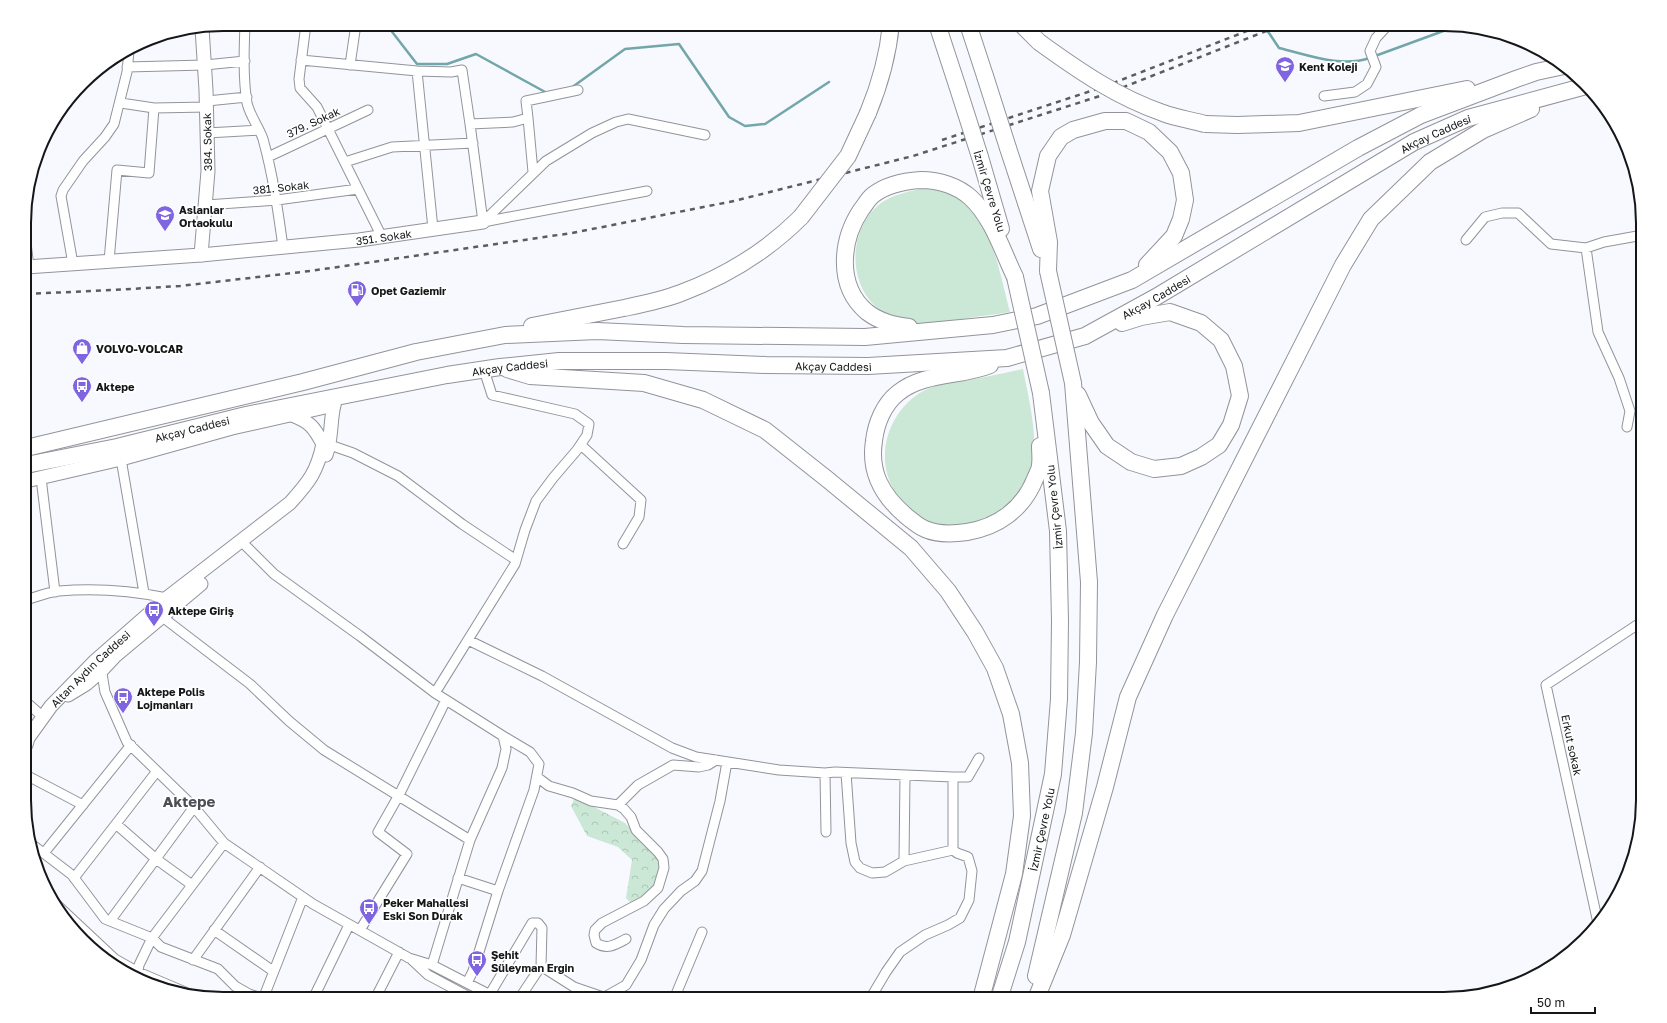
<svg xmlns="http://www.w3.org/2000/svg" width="1667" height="1023" viewBox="0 0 1667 1023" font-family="'Golos Text',sans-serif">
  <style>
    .green { fill: #cbe7d5 }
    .forest { fill: url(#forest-crowns) }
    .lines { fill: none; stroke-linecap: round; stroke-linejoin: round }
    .stream { stroke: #72a6a9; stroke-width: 2.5 }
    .street-casing { stroke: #92949b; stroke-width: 11 }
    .secondary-casing { stroke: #92949b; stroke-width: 15 }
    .highway-casing { stroke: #92949b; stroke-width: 18 }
    .street { stroke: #fff; stroke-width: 9 }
    .secondary { stroke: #fff; stroke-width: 13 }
    .highway { stroke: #fff; stroke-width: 16 }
    .rail { stroke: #5a5c5f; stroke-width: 2.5; stroke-dasharray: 5 5; stroke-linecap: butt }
    .highway-bridge-casing { stroke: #92949b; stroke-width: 18; stroke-linecap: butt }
    .highway-bridge { stroke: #fff; stroke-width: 16 }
    .labels { text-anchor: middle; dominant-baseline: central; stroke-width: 3.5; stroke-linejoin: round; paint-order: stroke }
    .poi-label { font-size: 11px; font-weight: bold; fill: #151618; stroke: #fff; text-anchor: start }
    .street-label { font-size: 11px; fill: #151618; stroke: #fff }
    .district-label { font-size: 15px; font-weight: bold; fill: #4c4e54; stroke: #fff }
    .rim { fill: none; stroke: #151618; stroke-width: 2 }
  </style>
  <defs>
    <pattern id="forest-crowns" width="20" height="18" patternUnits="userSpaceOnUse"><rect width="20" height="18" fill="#cbe7d5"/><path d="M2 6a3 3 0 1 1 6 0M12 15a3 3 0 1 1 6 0" fill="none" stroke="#adc5b6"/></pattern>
  </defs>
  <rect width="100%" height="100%" fill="#f7f9ff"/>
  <!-- green -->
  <path class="green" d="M 920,189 C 989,188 996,261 1010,312 C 994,315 978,316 962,319 C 946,321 927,328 910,324 C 897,320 883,314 873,304 C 847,277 850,226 881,203 C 893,195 906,192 920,189 Z
    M 1023,369 C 1028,395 1036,427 1034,453 C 1033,463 1028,475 1023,484 C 1021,489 1019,494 1016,498 C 1009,508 999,515 988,520 C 933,547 870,495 888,435 C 894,416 907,399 925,390 C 938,383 955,382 969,380 C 987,377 1005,373 1023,369 Z"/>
  <!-- forest -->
  <path class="forest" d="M 575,797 L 625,823 L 661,861 L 656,888 L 633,905 L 626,898 L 632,860 L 618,847 L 587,836 L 571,806 Z"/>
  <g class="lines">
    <!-- stream -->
    <path class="stream" d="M 386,24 L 417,64 L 447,64 L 476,54 L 547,93
      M 1260,24 L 1269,33 L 1279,48 C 1309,55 1340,68 1370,58
      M 1375,56 L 1457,26
      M 571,88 L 625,49 L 679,44 L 729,117 L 745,126 L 765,124 L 829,82"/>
    <defs>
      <path id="street" d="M 245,24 C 244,50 243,78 247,103 C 250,116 259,127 263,139 C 273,175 278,211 283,247
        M 306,24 L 299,79 L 300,88 L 317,107 L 382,237
        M 301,60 L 417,71 L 451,72 L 462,70 L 470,124 L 513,122 L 528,118 L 533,172
        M 350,65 L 356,24
        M 127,67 L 205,65 L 245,61
        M 417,71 L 433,229
        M 1324,96 L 1355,92 L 1367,84 L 1376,67 L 1370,51 L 1376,38 L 1389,24
        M 207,101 L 247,97
        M 121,103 L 154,108 L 207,107
        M 528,118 L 526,101 L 578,90
        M 470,124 L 483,222
        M 207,133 L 259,130
        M 268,157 L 368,110
        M 345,162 L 392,147 L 473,143
        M 206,205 L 277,200 L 358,189
        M 483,222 L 546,161 L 592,133 L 616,122 L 628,119 L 705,135
        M 483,222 L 647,191
        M 1466,240 L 1485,217 L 1502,213 L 1518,213 L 1551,244 L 1586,248 L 1604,242 L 1643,235
        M 26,243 L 29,267
        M 1586,248 L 1598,332 L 1619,378 L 1630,411 L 1627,427
        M 109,261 L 117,170 L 149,173 L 154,108
        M 73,264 L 61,196 L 63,190 L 83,161 L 105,137 L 114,124 L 127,72 L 129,51
        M 330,445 L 353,453 L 398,476 L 462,524 L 516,560
        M 581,445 L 641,500 L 639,517 L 623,544
        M 121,459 L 144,593
        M 41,478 L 55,592
        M 242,542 L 274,574 L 360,636 L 435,693 L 503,736 L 530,752 L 539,764 L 534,790 L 498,891 L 473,971 L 467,983
        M 26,600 C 36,597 48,592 59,591 C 94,588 133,591 167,598
        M 161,616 L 250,684 L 289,721 L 324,750 L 470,840 L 432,965
        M 468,640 L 542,676 L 672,748 L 696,757 L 779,770 L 825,773 L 835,772 L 953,777 L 968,777 L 979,758
        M 101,667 L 105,692 L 127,742 L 194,807 L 224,843 L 313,904 L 409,958 L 432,965 L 498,999
        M 435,693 L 515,564 L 525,530 L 536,501 L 553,478 L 577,450 L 587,435 L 589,424 L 575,414 L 492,395 L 484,370
        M 26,702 L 42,716
        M 825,773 L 826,832
        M 846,773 L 851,843 L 855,862 L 860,868 L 872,873 L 885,872 L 904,861 L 953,850
        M 26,775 L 83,805
        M 537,777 L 549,786 L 573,793 L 591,801 L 618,805 L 624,809 L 631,817 L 636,830 L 658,852 L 663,859 L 664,868 L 658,888 L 644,901 L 602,923 L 595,930 L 594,935 L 596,943 C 607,950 615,945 626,939
        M 953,777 L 953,850
        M 618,805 L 638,785 L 673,765 L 699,767 L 708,765 L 716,760
        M 116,824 L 156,859 L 192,885
        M 470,840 L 502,768 L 506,749 L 503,736
        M 29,842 L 72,875 L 105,919 L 152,938 L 161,947 L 218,969 L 235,986 L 249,994 L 264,999
        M 44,853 L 131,745
        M 904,861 L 905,776
        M 74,878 L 157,771
        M 458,878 L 498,891
        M 53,901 L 115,959 L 138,972 L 190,994
        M 110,921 L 194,807
        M 1598,923 L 1546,685 L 1643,621
        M 214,930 L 273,971
        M 360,930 L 407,854 L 378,832 L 399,795 L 446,700
        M 193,960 L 260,867
        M 412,960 L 428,975 L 473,999
        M 137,976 L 139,965 L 152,938 L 224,843
        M 603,998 L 626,985 L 641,960 L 654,925 L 664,909 L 681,891 L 695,881 L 702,871 L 720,801 L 727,762
        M 263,999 L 303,897
        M 313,999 L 349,925
        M 375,999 L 399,952
        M 487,999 L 532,923 L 538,923 L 542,928 L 541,966 L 574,987 L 609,999
        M 519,999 L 541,966
        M 674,999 L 702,932
        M 870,999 L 886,972 L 900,952 L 925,935 L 948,925 L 960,918 L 969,900 L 972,871 L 968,857 L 957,853 L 953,850"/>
      <g id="secondary">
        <path d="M 201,255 L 208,171 L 206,90 L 202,28"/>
        <path id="s1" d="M 26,267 L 201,255 L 359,240 L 483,222"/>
        <path d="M 326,455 C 332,439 330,421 334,405"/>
        <path d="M 26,481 L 121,459 L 232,428 L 334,405"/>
        <path d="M 68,695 L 86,684 L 100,672 L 115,656 L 201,584"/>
        <path id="s2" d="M 26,745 L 28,738 L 51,706 L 94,662 L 167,598 L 290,503 C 309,482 317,472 323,444 C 314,427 310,422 292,415"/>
      </g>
      <g id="highway">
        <path d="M 937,24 L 957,85"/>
        <path d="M 968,24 L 985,76"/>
        <path d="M 1021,24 L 1039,42"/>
        <path d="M 868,113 C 880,84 888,55 891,24"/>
        <path d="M 1205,124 L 1237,125 L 1299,123 L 1467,89"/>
        <path d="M 1008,148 L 1041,249"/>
        <path d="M 980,157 L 1001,229"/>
        <path d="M 1048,271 L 1049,242 L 1040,191 L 1048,156 L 1061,137 L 1073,130 L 1105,121 L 1126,121 L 1149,132 L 1170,152 L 1181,173 L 1185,200 L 1181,219 L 1174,236 L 1147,265"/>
        <path d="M 532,326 C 563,320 594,314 624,308 C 643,304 663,300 681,293 C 726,276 767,251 801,217"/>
        <path d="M 909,327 C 894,325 880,322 867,312 C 836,286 841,240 861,210 C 865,205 868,199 873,195 C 886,185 905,181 921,180 C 939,180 958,186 971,198 C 993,219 1002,250 1015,277"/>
        <path d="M 990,365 C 961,377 924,372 898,393 C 884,404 876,423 874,441 C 869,472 882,495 905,515 C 911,520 918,526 925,529 C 938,535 953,534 967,532 C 998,527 1023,509 1035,479 C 1037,474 1040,469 1040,465 C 1041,459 1040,452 1040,446"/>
        <path d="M 507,369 L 530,376 L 644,383 L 703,400 L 765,430 L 827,479 L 911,548 L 948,591 L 975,632 L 995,668 L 1011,714 L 1020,763 L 1022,816 L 1014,874 L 981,999"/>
        <path d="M 1078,395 L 1091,423 L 1107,446 L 1131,462 L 1154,469 L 1181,466 L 1201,457 L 1219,445 L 1231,425 L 1240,396 L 1234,366 L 1221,340 L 1201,323 L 1170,312 L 1141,317 L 1122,323"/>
        <path d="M 26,448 L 303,382 L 416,352 L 505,335 L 597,331 L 683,335 L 865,337 L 993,325 L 1037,316 L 1132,280 L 1358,148 L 1421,115 L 1516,79 L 1536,72 L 1564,66"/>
        <path id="s3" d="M 26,465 L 117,447 L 246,415 L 447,375 L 500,367 L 559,361 L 666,361 L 766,365 L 868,366 L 1007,358 L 1085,336 L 1156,297 L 1414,142 L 1468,118 L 1586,86"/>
        <path d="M 1036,976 L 1074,813 L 1084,733 L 1088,662 L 1089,582 L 1073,383"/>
        <path id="s4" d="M 999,999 L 1017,942 L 1053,774 L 1059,699 L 1060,621 L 1058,531 L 1041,393"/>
        <path d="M 1036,999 L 1062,935 L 1105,787 L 1128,697 L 1165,615 L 1343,265 L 1371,219 L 1430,162 L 1483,130 L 1531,109"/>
      </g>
    </defs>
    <!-- street casing -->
    <use href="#street" class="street-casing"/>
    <!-- secondary casing -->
    <use href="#secondary" class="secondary-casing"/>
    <!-- highway casing -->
    <use href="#highway" class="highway-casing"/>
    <!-- street -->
    <use href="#street" class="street"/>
    <!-- secondary -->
    <use href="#secondary" class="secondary"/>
    <!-- highway -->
    <use href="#highway" class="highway"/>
    <!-- rail -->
    <path class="rail" d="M 942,140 L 1103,87 L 1265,24
      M 26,294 L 113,290 L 180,286 L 310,271 L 572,233 L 734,201 L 913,156 L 1106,94 L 1284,24"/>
    <defs>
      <path id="highway-bridge" d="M 1039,42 C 1079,71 1117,97 1163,113 C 1176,118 1191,120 1205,124
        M 985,76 L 1008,148
        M 957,85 L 980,157
        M 801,217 L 848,156 L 868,113
        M 1048,271 L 1073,383
        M 1015,277 L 1041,393"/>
    </defs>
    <!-- highway-bridge casing -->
    <use href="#highway-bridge" class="highway-bridge-casing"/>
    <!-- highway-bridge -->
    <use href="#highway-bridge" class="highway-bridge"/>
  </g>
  <!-- icons -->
  <defs>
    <symbol id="school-pin" viewBox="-11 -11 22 30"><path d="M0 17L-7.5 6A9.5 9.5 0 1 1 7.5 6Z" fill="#8065e1" stroke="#fff"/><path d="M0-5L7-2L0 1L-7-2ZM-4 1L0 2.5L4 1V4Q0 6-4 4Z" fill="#fff"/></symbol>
    <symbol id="fuel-pin" viewBox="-11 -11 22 30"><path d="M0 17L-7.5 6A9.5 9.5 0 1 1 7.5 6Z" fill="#8065e1" stroke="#fff"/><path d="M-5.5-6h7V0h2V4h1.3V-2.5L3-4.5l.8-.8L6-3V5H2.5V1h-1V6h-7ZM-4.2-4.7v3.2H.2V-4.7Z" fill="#fff"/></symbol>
    <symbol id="shop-pin" viewBox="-11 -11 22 30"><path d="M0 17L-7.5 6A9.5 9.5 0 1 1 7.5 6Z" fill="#8065e1" stroke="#fff"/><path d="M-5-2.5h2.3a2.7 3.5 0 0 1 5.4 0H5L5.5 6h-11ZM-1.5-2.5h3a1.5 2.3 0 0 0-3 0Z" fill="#fff"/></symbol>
    <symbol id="bus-pin" viewBox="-11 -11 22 30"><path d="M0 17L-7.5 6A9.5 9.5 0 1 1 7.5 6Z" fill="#8065e1" stroke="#fff"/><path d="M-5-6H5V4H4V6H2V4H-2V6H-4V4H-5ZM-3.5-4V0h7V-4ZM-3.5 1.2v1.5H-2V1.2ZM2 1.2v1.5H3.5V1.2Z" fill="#fff"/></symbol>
  </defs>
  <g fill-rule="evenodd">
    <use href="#school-pin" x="1274" y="55" width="22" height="30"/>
    <use href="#school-pin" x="154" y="204" width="22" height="30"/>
    <use href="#fuel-pin" x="346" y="279" width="22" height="30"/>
    <use href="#shop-pin" x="71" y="337" width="22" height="30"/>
    <use href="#bus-pin" x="71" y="375" width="22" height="30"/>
    <use href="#bus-pin" x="143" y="599" width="22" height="30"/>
    <use href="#bus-pin" x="112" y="686" width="22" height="30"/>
    <use href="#bus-pin" x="358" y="897" width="22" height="30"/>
    <use href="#bus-pin" x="466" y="949" width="22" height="30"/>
  </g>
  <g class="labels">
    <!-- poi labels -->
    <g class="poi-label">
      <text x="1299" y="66">Kent Koleji</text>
      <text x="179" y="209">Aslanlar<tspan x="179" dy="13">Ortaokulu</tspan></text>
      <text x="371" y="290">Opet Gaziemir</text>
      <text x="96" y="348">VOLVO-VOLCAR</text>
      <text x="96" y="386">Aktepe</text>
      <text x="168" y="610">Aktepe Giriş</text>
      <text x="137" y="691">Aktepe Polis<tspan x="137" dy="13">Lojmanları</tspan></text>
      <text x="383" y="902">Peker Mahallesi<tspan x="383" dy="13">Eski Son Durak</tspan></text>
      <text x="491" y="954">Şehit<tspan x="491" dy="13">Süleyman Ergin</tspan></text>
    </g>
    <!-- street labels -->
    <g class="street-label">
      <text transform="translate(313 122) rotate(-25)">379. Sokak</text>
      <text stroke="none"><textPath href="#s3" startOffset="1478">Akçay Caddesi</textPath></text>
      <text transform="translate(207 142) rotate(-91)">384. Sokak</text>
      <text transform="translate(281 187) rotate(-6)">381. Sokak</text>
      <text transform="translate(990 191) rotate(73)">İzmir Çevre Yolu</text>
      <text stroke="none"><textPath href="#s1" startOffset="359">351. Sokak</textPath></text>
      <text stroke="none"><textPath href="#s3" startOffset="1154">Akçay Caddesi</textPath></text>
      <text stroke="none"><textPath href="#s3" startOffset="818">Akçay Caddesi</textPath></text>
      <text stroke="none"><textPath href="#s3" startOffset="494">Akçay Caddesi</textPath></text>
      <text stroke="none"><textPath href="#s3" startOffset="170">Akçay Caddesi</textPath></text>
      <text transform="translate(1054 507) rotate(-96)">İzmir Çevre Yolu</text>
      <text stroke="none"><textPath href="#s2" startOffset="101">Altan Aydın Caddesi</textPath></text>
      <text transform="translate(1572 745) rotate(78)">Erkut sokak</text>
      <text stroke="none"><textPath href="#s4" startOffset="175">İzmir Çevre Yolu</textPath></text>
    </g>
    <!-- district labels -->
    <g class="district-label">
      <text x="189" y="801">Aktepe</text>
    </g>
  </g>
  <!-- crop -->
  <path d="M0 0H1667V1023H0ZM223 31H1444A192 192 0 0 1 1636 223V800A192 192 0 0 1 1444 992H223A192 192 0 0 1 31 800V223A192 192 0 0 1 223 31Z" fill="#fff" fill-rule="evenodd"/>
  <path class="rim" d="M223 31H1444A192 192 0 0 1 1636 223V800A192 192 0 0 1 1444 992H223A192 192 0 0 1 31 800V223A192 192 0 0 1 223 31Z"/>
  <!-- scale -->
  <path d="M1531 1007v6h64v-6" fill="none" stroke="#151618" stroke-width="2"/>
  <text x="1537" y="1007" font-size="12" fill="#151618" stroke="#ffffff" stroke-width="3" paint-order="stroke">50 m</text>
</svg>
